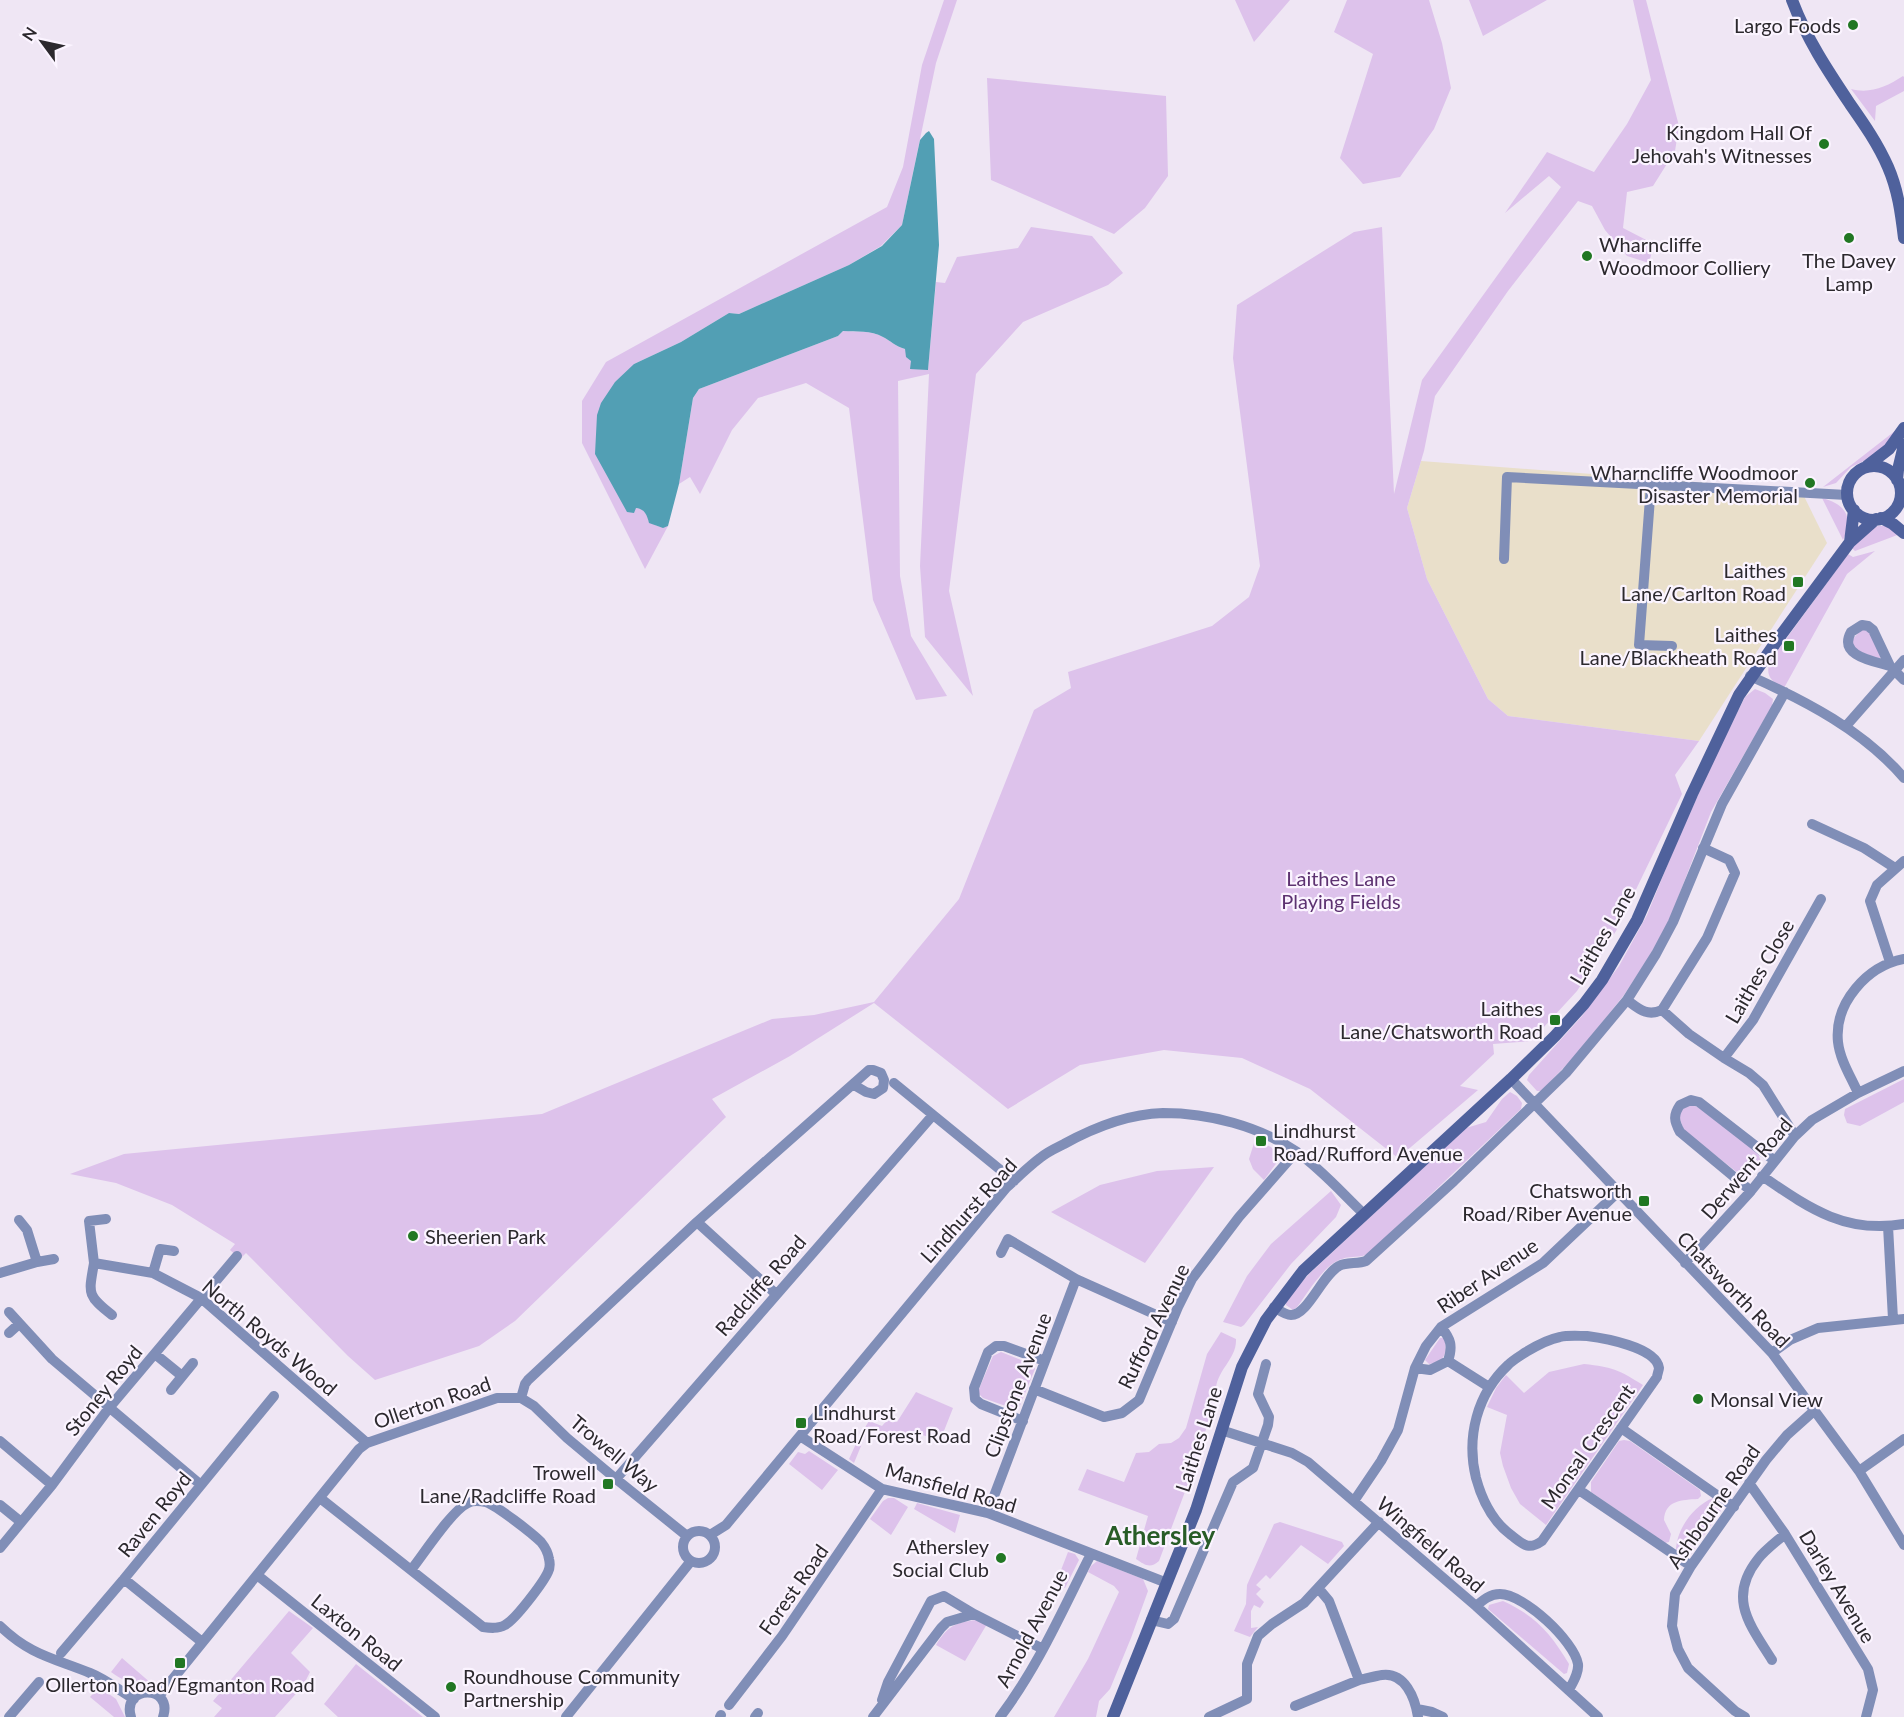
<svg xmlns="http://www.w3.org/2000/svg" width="1904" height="1717" viewBox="0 0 1904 1717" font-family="Lato,sans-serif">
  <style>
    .commercial { fill: #e9dfca }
    .green { fill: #ddc2eb }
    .water { fill: #529fb4 }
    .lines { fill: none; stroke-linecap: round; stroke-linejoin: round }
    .minor { stroke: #808eb7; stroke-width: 10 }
    .secondary { stroke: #4f619c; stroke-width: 12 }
    .poi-dot { fill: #217723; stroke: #fbf4ff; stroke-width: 2 }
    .labels { text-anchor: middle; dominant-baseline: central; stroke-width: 4.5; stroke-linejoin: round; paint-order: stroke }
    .poi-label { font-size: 20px; fill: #2c292e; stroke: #fbf4ff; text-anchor: end }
    .park-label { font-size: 20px; fill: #5d3271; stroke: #fbf4ff }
    .street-label { font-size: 20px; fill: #2c292e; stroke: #fbf4ff }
    .district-label { font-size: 26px; font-weight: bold; fill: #285c27; stroke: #fbf4ff }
  </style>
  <rect width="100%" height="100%" fill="#efe6f4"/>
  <!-- commercial -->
  <path class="commercial" d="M 1421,461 L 1801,490 L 1827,543 L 1699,741 L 1508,716 L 1488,699 L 1427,579 L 1407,508 Z"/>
  <!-- green -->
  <path class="green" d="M 944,0 L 957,0 L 936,63 L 902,225 L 881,246 L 849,265 L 739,314 L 729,313 L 681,342 L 634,364 L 636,508 L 642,509 L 648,515 L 648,520 C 655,526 659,528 668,526 L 645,569 L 582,443 L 582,401 L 606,362 L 887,207 L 903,167 L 922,65 Z
    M 1235,0 L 1290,0 L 1254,42 Z
    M 1347,0 L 1429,0 L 1442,43 L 1451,88 L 1434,129 L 1400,177 L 1363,184 L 1340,158 L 1373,54 L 1334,32 Z
    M 1469,0 L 1547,0 L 1483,36 Z
    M 1633,0 L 1646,0 L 1679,126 L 1675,151 L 1653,186 L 1627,192 L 1623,228 L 1654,244 L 1649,263 L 1627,256 L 1605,230 L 1592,206 L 1578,201 L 1508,291 L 1435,396 L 1424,451 L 1407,508 L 1427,579 L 1488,699 L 1508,716 L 1699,741 L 1675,775 L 1682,794 L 1616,931 L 1577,991 L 1531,1041 L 1493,1044 L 1494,1054 L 1460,1086 L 1478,1090 L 1398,1158 L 1310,1089 L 1242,1058 L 1164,1050 L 1080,1065 L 1008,1109 L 874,1003 L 790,1056 L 712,1099 L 726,1117 L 515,1321 L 479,1346 L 375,1380 L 348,1356 L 246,1253 L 240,1259 L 230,1250 L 235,1244 L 172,1205 L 116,1183 L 70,1174 L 124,1154 L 542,1114 L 772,1019 L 814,1015 L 874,1002 L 959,899 L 1034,710 L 1071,688 L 1068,672 L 1212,626 L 1249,597 L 1260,566 L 1233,358 L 1237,305 L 1354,232 L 1382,227 L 1394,494 L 1422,380 L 1561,187 L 1549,176 L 1505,213 L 1547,152 L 1594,172 L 1627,124 L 1651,80 Z
    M 1903,76 L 1904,77 L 1904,91 L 1876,106 L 1875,121 L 1851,89 C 1870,94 1886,87 1903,76 Z
    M 987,78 L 1166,96 L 1168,176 L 1145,208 L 1114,234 L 991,180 Z
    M 1031,227 L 1092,236 L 1123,273 L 1108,285 L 1023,322 L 976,374 L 949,591 L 973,696 L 925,637 L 920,566 L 929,374 L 898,381 L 900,576 L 911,636 L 947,696 L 916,700 L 873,600 L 849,408 L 806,383 L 758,398 L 732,430 L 700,494 L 690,477 L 679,484 L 693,398 L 699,389 L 838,336 L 843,331 C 856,332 871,330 883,337 C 891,341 895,346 905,349 L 911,361 L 928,369 L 936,282 L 945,283 L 957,257 L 1018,248 Z
    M 1900,427 L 1894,438 L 1870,458 L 1851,467 L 1836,483 L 1823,487 Z
    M 1822,498 C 1846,504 1854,518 1843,540 Z
    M 1878,526 L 1885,526 L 1900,534 L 1855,551 L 1852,548 L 1871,528 Z
    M 1875,551 L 1847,574 L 1784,688 C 1771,681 1765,676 1770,661 L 1848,554 L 1853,557 Z
    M 1862,629 L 1869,631 L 1881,657 L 1879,659 L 1853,649 L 1852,640 Z
    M 1755,689 L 1765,693 L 1773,699 L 1772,706 L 1711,812 L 1669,921 L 1647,960 L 1624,995 L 1576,1055 L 1541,1091 L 1537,1091 L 1527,1080 L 1529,1075 L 1582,1016 L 1619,966 L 1647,915 L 1676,844 L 1716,755 L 1745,697 Z
    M 1904,1079 L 1904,1102 L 1860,1126 L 1847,1123 L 1844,1115 L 1845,1109 Z
    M 1510,1092 L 1517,1096 L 1522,1103 L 1521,1109 L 1369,1253 C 1360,1259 1352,1255 1342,1259 C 1324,1264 1308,1293 1297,1307 L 1293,1310 L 1286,1305 L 1286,1299 L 1309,1274 L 1466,1128 L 1486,1122 L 1502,1099 Z
    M 1691,1105 L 1698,1107 L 1758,1153 L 1761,1162 C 1756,1168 1751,1177 1742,1176 L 1684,1131 L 1679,1116 L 1681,1109 Z
    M 1255,1140 L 1271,1147 L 1279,1156 L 1278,1161 L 1264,1180 L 1253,1169 L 1249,1159 Z
    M 1214,1167 L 1145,1263 L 1051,1212 L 1100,1185 L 1157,1171 Z
    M 1331,1191 L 1341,1205 L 1336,1217 L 1291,1264 L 1244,1325 L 1241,1327 L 1223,1322 L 1247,1276 L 1271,1244 Z
    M 1221,1332 L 1236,1339 C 1237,1362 1212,1371 1216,1399 L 1189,1481 L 1159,1561 C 1150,1569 1145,1565 1136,1559 L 1148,1516 L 1078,1490 L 1087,1469 L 1124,1482 L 1136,1453 L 1149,1452 L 1159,1444 L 1171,1443 L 1179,1438 L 1186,1428 L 1207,1354 Z
    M 1440,1338 L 1444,1338 C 1448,1352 1445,1363 1429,1364 L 1425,1360 Z
    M 1001,1352 L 1034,1365 L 1035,1369 L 1019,1408 L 1017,1410 L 983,1398 L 979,1394 L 979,1389 L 993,1356 Z
    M 1584,1364 C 1613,1367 1619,1370 1643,1385 L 1546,1525 L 1520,1504 L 1511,1488 L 1503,1466 L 1500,1453 L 1507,1415 L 1487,1407 L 1496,1388 L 1506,1375 L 1524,1393 L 1549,1372 Z
    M 916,1392 L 953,1408 L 940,1441 L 911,1431 L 909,1436 L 868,1429 L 854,1463 L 849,1459 L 860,1435 L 869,1421 L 882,1426 L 889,1418 L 897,1422 Z
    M 1624,1440 L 1630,1441 L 1700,1490 L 1701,1496 L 1698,1499 C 1682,1500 1665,1500 1664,1520 L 1671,1534 L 1669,1542 L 1665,1543 L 1591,1492 L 1591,1482 L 1619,1441 Z
    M 809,1451 L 838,1470 L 822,1490 L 789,1464 L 798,1452 L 805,1454 Z
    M 888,1498 L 894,1498 L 908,1507 L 891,1535 L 870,1519 L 883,1501 Z
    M 1713,1498 L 1722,1505 L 1722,1509 L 1689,1557 L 1685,1557 L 1676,1551 C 1676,1530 1693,1506 1713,1498 Z
    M 917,1503 L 960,1515 L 955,1533 L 914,1509 Z
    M 1280,1522 L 1342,1542 L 1344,1546 L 1328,1564 L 1301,1545 L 1270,1579 L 1266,1575 L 1256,1585 L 1261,1589 L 1256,1594 L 1264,1602 L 1260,1608 L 1254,1605 L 1251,1611 L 1251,1628 L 1258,1627 L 1250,1637 L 1234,1631 L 1246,1604 L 1247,1585 L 1274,1524 Z
    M 1068,1552 L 1075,1554 L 1079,1560 L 1065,1588 L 1056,1583 Z
    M 1097,1561 L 1143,1579 L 1148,1591 L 1131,1638 L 1110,1689 L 1099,1701 L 1096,1717 L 1054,1717 L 1088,1659 L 1119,1592 L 1114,1586 L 1088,1572 L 1091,1566 Z
    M 1503,1601 C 1536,1616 1551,1634 1569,1664 L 1567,1673 L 1564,1674 L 1488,1609 L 1489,1605 Z
    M 289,1611 L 313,1628 L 291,1653 L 310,1672 L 303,1686 L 275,1717 L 214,1717 L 222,1708 L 213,1701 Z
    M 976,1620 L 987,1624 L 965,1661 L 936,1645 C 948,1626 954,1623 976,1620 Z
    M 122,1658 L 152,1684 C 135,1686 125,1682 111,1672 Z
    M 356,1664 L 423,1717 L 338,1717 L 324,1704 Z
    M 99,1687 L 116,1699 L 125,1717 L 114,1717 L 90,1697 Z"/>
  <!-- water -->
  <path class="water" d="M 929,131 L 934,139 L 939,245 L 928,370 L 910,369 L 911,361 L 906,357 L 905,349 C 895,346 891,341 883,337 C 871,330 856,332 843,331 L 838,336 L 699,389 L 693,398 L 679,484 L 668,526 L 663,528 L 649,523 C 647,515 645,509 636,508 L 634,513 L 627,512 L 595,454 L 597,415 L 601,403 L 615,382 L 634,364 L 681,342 L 729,313 L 739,314 L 849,265 L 882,246 L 902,225 L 920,140 L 926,133 Z"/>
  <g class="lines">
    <!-- minor -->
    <path class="minor" d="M 1651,485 L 1639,645 L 1672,646
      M 1504,559 L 1507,477 L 1847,495
      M 1890,666 C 1873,661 1838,656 1851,632 L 1862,625 L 1868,626 L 1873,630 L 1890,666 L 1904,680
      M 1750,676 C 1806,701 1864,731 1904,778
      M 1846,726 L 1904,660
      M 1812,824 L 1864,848 L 1895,868
      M 1890,962 L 1870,901 L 1877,885 L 1904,861
      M 1627,1000 C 1639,1009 1647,1017 1662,1010 L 1707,938 L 1735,873 L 1729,860 L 1703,848
      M 1662,1010 L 1689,1034 L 1724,1058 L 1749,1073 L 1763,1085 L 1795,1136
      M 1724,1058 L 1753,1020 L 1821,899
      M 1511,1079 L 1772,1353 L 1859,1471 L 1904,1545
      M 894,1083 L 1014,1181
      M 1858,1093 C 1851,1077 1840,1060 1838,1042 C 1834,1003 1867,966 1904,959
      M 1762,1176 C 1809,1208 1845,1234 1904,1224
      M 1751,1191 L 1680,1132 C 1674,1121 1673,1115 1680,1105 L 1691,1100 L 1699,1102 L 1775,1161
      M 106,1219 L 89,1221 L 94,1263 L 153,1273 L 201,1298 L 367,1443
      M 19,1220 L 27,1230 L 37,1262
      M 697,1222 L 776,1294
      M 1888,1226 L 1893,1319
      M 1001,1253 L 1008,1239 L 1076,1279 L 1172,1322
      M 94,1263 C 89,1293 86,1295 112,1315
      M 1685,1263 L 1751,1191 L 1795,1136 L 1812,1120 L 1858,1093 L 1904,1071
      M 0,1273 L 37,1262 L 54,1259
      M 153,1273 L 160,1249 L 174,1251
      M 1274,1307 C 1279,1310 1285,1315 1291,1315 C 1308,1315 1322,1275 1339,1266 C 1346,1262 1358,1264 1366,1261 L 1454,1181 L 1566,1073 L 1627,1000 L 1656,954 L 1673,922 L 1722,804 L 1785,692
      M 9,1312 L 52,1359 L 201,1485
      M 9,1333 L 19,1324
      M 1587,1336 C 1603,1338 1656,1347 1659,1368 C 1659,1370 1657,1375 1657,1377 L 1542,1541 C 1528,1551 1523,1544 1511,1535 C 1492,1521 1482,1500 1476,1478 C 1466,1437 1477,1394 1508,1365 C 1513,1360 1520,1356 1526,1352 C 1536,1346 1549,1339 1560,1337 C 1568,1335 1578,1336 1587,1336 Z
      M 1772,1353 L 1790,1340 L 1818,1328 L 1904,1319
      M 155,1354 L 182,1376
      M 1448,1361 L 1489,1387
      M 1415,1368 L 1430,1370 L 1448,1361 C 1453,1346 1451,1339 1441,1327
      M 1034,1389 L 1104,1417 L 1122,1413 L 1139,1400 L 1178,1307 L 1192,1279 L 1239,1217 L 1296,1152
      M 171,1390 L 193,1363
      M 521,1398 L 525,1384 L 528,1380 L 697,1222 L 869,1070 L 873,1070 L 881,1073 L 884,1080 L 883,1088 L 874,1094 L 866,1092 L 854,1085
      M 1023,1421 L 981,1404 L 975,1399 L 974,1388 L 988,1352 L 996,1346 L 1004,1346 L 1045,1361
      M 1621,1428 L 1734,1507
      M 1221,1430 L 1292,1453 L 1308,1462 L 1476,1606 L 1598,1717
      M 800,1436 L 882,1489 L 988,1513 L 1167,1583
      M 0,1441 L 52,1485
      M 1859,1471 L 1904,1439
      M 616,1479 L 933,1115
      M 1749,1483 L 1785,1534 L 1868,1669 L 1873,1690 L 1866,1717
      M 1579,1490 L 1691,1566
      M 320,1498 L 483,1627 C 490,1628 498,1629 505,1625 C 515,1620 543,1583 548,1572 C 550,1568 550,1563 549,1559 C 548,1552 545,1547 541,1542 C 532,1533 497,1506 486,1502 C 480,1501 473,1500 468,1503 C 452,1510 423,1555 411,1570
      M 1354,1501 L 1381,1461 L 1398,1430 L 1415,1368 L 1426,1346 L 1441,1327 L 1543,1263 L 1618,1192
      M 991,1504 L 1076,1279
      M 0,1505 L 21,1522
      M683 1547a16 16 0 1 1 32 0a16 16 0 1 1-32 0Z
      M 710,1535 L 726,1525 L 1006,1188 C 1017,1178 1028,1167 1040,1158 C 1047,1152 1056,1148 1064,1144 C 1093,1128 1129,1114 1163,1113 C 1209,1113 1259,1126 1297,1152 C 1322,1170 1342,1193 1364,1214
      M 0,1548 L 52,1485 L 109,1408 L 237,1256
      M 257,1575 L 435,1717
      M 124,1579 L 202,1642
      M 1476,1606 C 1483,1600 1490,1594 1500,1594 C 1524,1594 1574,1641 1578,1664 C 1579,1673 1573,1682 1569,1690
      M 1151,1620 L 1168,1624 L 1174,1619 L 1233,1482 L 1253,1468 L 1268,1425 L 1269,1417 L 1258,1394 L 1266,1364
      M 0,1626 C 30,1655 53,1658 90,1673 C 105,1679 119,1690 134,1699
      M 61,1653 L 124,1579 L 274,1396
      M 1772,1660 C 1750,1625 1727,1598 1758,1559 C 1765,1550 1776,1542 1785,1534
      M 1359,1680 C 1366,1679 1374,1676 1382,1675 C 1405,1672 1415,1698 1418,1717
      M 159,1696 L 359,1449 L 367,1443 L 497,1398 L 521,1398 L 534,1406 L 567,1438 L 616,1479 L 687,1536
      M 882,1700 L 888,1682 L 931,1601 L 944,1596 L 974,1614
      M 729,1705 L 782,1636 L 882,1489
      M 1295,1706 L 1359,1680 L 1329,1601 L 1319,1589
      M 1417,1709 L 1432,1712 L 1443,1717
      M 9,1717 L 39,1682
      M 131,1717 C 121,1685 174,1684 163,1717
      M 566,1717 L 691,1561
      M 720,1717 L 721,1715
      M 755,1717 L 758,1713
      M 873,1717 L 941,1628 L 947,1622 L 974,1614 L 1043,1649
      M 1000,1717 C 1038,1667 1063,1609 1091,1554
      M 1209,1717 L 1247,1699 L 1247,1664 L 1258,1636 L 1272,1624 L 1304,1603 L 1379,1522
      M 1745,1717 L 1735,1711 L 1688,1668 L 1678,1649 L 1672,1626 L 1675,1594 L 1691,1566 L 1766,1460 L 1787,1435 L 1815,1410"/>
    <!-- secondary -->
    <path class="secondary" d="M 1792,0 C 1806,38 1828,71 1850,104 C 1864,124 1878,144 1888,167 C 1898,190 1901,213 1904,238
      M 1867,466 L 1889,449 L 1904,428
      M1847 493a27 27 0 1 1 54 0a27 27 0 1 1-54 0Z
      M 1897,480 L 1898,470 L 1904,445
      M 1881,518 L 1893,524 L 1904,533
      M 1850,542 L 1854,510
      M 1113,1717 L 1196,1510 L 1242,1367 L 1266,1320 L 1303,1271 L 1511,1079 L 1555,1036 L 1584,1004 L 1602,980 L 1637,920 L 1692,794 L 1739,695 L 1781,635 L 1850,542 L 1876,519"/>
  </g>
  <!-- markers -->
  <g class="poi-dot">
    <circle cx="1853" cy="25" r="6"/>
    <circle cx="1824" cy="144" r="6"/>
    <circle cx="1849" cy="238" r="6"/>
    <circle cx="1587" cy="256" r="6"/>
    <circle cx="1810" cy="483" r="6"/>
    <rect x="1792" y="576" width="12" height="12" rx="3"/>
    <rect x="1783" y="640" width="12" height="12" rx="3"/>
    <rect x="1549" y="1014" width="12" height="12" rx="3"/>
    <rect x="1255" y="1135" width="12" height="12" rx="3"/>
    <rect x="1638" y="1195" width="12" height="12" rx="3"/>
    <circle cx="413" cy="1236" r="6"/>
    <circle cx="1698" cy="1399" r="6"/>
    <rect x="795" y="1417" width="12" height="12" rx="3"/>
    <rect x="602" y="1478" width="12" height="12" rx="3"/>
    <circle cx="1001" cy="1558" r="6"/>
    <rect x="174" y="1657" width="12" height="12" rx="3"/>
    <circle cx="451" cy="1687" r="6"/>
  </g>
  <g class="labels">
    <!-- poi labels -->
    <g class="poi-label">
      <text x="1841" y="25">Largo Foods</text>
      <text x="1812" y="132">Kingdom Hall Of<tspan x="1812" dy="23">Jehovah's Witnesses</tspan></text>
      <text x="1599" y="244" text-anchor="start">Wharncliffe<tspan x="1599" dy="23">Woodmoor Colliery</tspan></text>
      <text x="1849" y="260" text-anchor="middle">The Davey<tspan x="1849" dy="23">Lamp</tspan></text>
      <text x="1798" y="472">Wharncliffe Woodmoor<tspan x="1798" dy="23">Disaster Memorial</tspan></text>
      <text x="1786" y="570">Laithes<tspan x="1786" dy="23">Lane/Carlton Road</tspan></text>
      <text x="1777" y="634">Laithes<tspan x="1777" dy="23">Lane/Blackheath Road</tspan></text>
      <text x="1543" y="1008">Laithes<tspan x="1543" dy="23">Lane/Chatsworth Road</tspan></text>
      <text x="1273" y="1130" text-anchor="start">Lindhurst<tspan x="1273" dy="23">Road/Rufford Avenue</tspan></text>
      <text x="1632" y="1190">Chatsworth<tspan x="1632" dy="23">Road/Riber Avenue</tspan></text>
      <text x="425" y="1236" text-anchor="start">Sheerien Park</text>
      <text x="1710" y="1399" text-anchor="start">Monsal View</text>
      <text x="813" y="1412" text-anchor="start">Lindhurst<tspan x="813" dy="23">Road/Forest Road</tspan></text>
      <text x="596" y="1472">Trowell<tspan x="596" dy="23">Lane/Radcliffe Road</tspan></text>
      <text x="989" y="1546">Athersley<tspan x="989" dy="23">Social Club</tspan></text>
      <text x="463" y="1676" text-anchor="start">Roundhouse Community<tspan x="463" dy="23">Partnership</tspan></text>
      <text x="180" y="1684" text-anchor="middle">Ollerton Road/Egmanton Road</text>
    </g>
    <!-- park labels -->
    <g class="park-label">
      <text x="1341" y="878">Laithes Lane<tspan x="1341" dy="23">Playing Fields</tspan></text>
    </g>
    <!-- street labels -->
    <g class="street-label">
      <text transform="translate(1602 935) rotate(-60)">Laithes Lane</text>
      <text transform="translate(1759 971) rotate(-60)">Laithes Close</text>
      <text transform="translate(1746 1168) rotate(-49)">Derwent Road</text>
      <text transform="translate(968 1210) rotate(-48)">Lindhurst Road</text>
      <text transform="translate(1487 1275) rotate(-34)">Riber Avenue</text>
      <text transform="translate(760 1285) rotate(-49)">Radcliffe Road</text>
      <text transform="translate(1734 1289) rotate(46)">Chatsworth Road</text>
      <text transform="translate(1153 1326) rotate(-64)">Rufford Avenue</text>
      <text transform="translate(270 1337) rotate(40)">North Royds Wood</text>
      <text transform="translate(1017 1385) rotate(-69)">Clipstone Avenue</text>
      <text transform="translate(103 1390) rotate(-51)">Stoney Royd</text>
      <text transform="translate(432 1402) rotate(-19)">Ollerton Road</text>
      <text transform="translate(1198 1439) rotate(-72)">Laithes Lane</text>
      <text transform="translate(1587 1446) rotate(-55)">Monsal Crescent</text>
      <text transform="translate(615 1453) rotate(40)">Trowell Way</text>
      <text transform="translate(951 1487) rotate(16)">Mansfield Road</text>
      <text transform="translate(1713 1506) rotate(-55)">Ashbourne Road</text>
      <text transform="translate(154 1514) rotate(-51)">Raven Royd</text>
      <text transform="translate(1431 1544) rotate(41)">Wingfield Road</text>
      <text transform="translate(1838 1586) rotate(59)">Darley Avenue</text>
      <text transform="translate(793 1589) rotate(-55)">Forest Road</text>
      <text transform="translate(1031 1628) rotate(-62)">Arnold Avenue</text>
      <text transform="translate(357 1632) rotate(39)">Laxton Road</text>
    </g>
    <!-- district labels -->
    <g class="district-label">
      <text x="1160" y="1535">Athersley</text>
    </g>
  </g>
  <!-- north arrow -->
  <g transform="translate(42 42) rotate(303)" stroke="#fbf4ff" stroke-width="4.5" paint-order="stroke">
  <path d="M0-4.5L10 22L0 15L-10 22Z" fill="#2c292e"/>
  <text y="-9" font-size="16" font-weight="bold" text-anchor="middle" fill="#2c292e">N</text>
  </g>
</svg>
